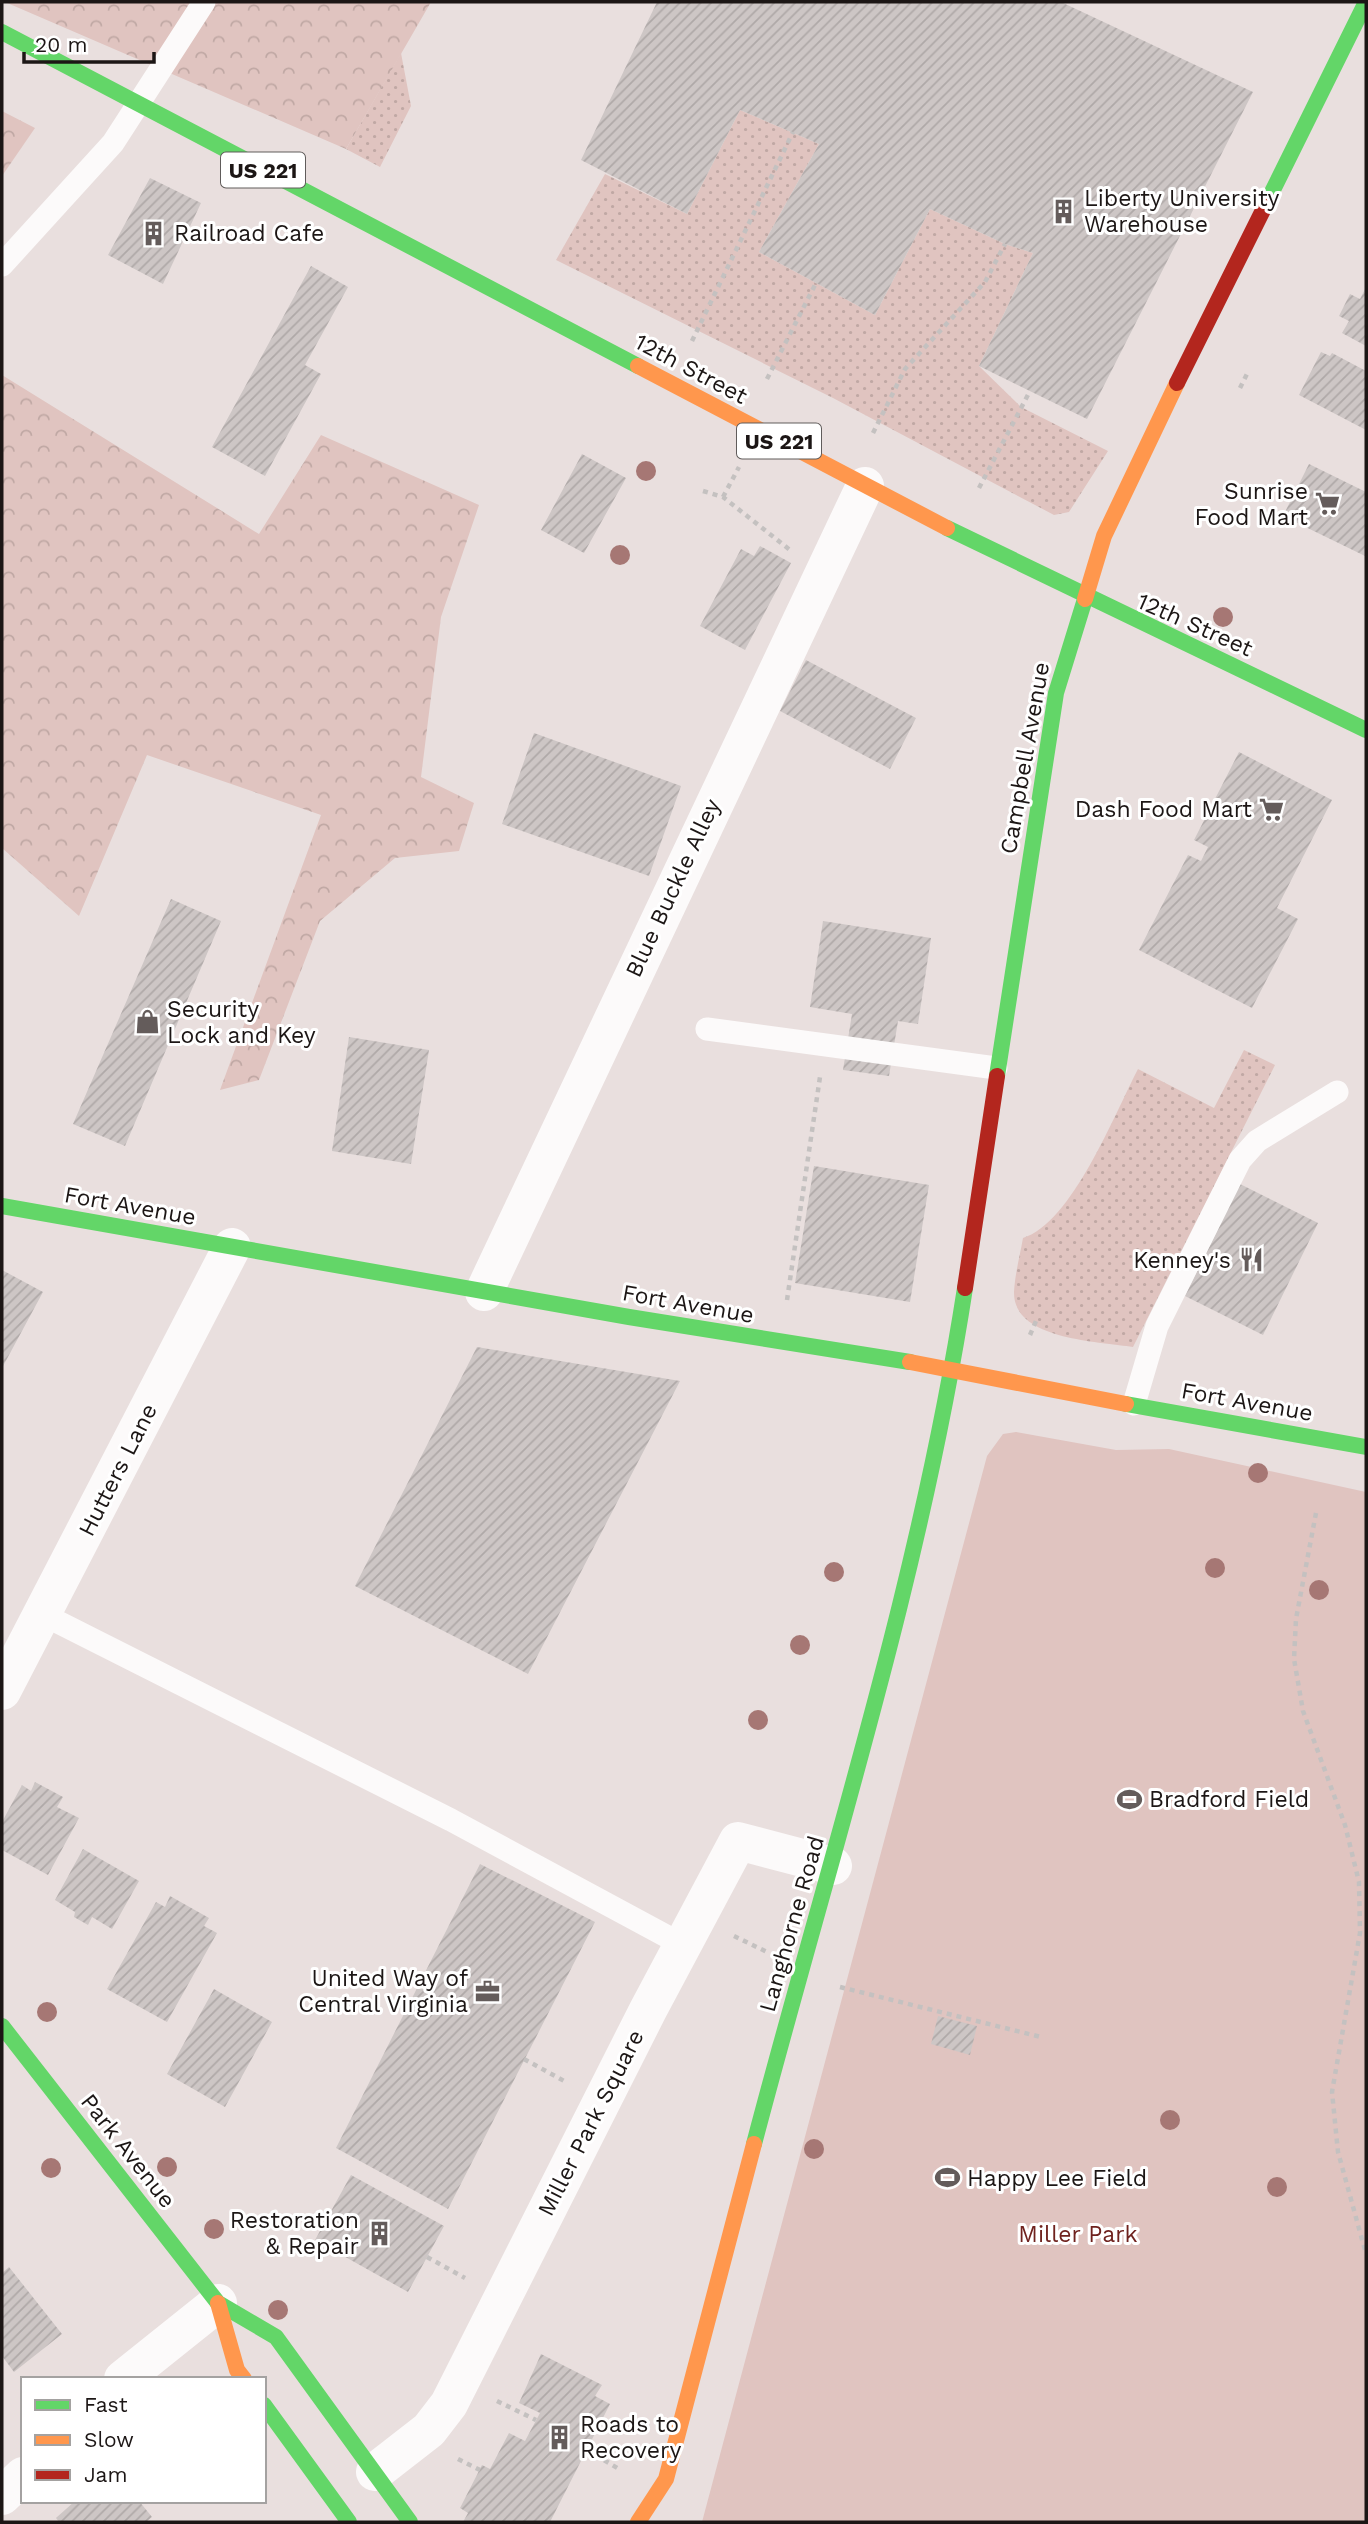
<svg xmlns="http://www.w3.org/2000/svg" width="1368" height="2524" viewBox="0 0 1368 2524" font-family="'Work Sans',sans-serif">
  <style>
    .grass { fill: url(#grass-dots) }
    .forest { fill: url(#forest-crowns) }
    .green { fill: #e0c4c0 }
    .building { fill: url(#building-hatch) }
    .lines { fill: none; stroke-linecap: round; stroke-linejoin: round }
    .path { stroke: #c4c1c0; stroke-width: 4.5; stroke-dasharray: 5 5; stroke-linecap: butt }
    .lane { stroke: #fcfafa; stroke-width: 23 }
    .street { stroke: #fcfafa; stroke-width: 38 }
    .fast { stroke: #63d668; stroke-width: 16 }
    .slow { stroke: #ff974d; stroke-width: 16 }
    .jam { stroke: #b3261e; stroke-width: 16 }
    .tree { fill: #a67774 }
    .labels { text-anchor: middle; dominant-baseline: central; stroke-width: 6; stroke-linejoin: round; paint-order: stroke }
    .shield { fill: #fff; stroke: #605c5b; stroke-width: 2 }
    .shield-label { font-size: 21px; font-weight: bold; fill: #1c1615 }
    .poi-label { font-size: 23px; fill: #1c1615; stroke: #fff; text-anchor: start }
    .street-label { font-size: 23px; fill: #1c1615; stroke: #fff }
    .park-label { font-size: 23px; fill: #6f221e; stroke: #fff }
  </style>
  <defs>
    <pattern id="grass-dots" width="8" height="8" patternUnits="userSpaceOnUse" patternTransform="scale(1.75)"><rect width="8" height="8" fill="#e0c4c0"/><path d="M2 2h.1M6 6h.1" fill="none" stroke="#c0a8a4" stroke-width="1.8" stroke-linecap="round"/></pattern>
    <pattern id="forest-crowns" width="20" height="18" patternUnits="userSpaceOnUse" patternTransform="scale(1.75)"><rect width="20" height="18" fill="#e0c4c0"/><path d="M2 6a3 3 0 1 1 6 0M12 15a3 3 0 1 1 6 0" fill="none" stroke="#c0a8a4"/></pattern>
    <pattern id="building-hatch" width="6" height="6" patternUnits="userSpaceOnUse" patternTransform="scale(1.75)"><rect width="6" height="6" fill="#cdc6c5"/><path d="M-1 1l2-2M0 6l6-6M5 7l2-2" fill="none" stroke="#afa9a8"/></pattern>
  </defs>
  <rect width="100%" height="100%" fill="#e9dfde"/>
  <!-- grass -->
  <path class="grass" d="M 401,53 L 411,106 L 380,167 L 346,149 Z
    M 740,110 L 819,144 L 759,252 L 875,315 L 930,209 L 1005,244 L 1033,253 L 979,366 L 1021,407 L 1108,451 L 1069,512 L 1054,515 L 833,398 L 556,260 L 605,174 L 687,214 Z
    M 1244,1050 L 1275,1065 L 1133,1347 C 1098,1341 1013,1340 1014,1292 C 1015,1274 1020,1255 1023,1238 C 1072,1223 1114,1115 1138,1069 L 1214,1108 Z"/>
  <!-- forest -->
  <path class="forest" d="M 5,2 L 431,2 L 346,149 Z
    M 2,111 L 35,128 L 2,176 Z
    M 2,375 L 259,534 L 321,435 L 479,505 L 441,617 L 421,777 L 474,803 L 459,851 L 395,858 L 320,921 L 259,1080 L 220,1090 L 321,815 L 147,755 L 79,916 L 2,848 Z"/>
  <!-- green -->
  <path class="green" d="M 1016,1432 L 1116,1450 L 1169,1449 L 1366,1492 L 1366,2522 L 702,2522 L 987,1456 L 1003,1434 Z"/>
  <!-- building -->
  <path class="building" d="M 657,2 L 1061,2 L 1253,92 L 1087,419 L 979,366 L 1033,253 L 1005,244 L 930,209 L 875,315 L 759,252 L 819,144 L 740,110 L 687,214 L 581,160 Z
    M 150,178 L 201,203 L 163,284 L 108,255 Z
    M 311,266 L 348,287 L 305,365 L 321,374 L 265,476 L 212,447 Z
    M 1366,287 L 1366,346 L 1342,333 L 1349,321 L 1339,316 L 1350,294 L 1360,299 Z
    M 1321,352 L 1330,356 L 1332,353 L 1366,371 L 1366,430 L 1299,395 Z
    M 582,454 L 626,478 L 584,553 L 541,530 Z
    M 1309,464 L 1366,492 L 1365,556 L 1283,516 Z
    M 760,546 L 791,563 L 745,650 L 700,626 L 741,549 L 754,556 Z
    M 806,660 L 916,718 L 890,769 L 780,711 Z
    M 534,733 L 681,786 L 649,876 L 502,824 Z
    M 1239,752 L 1332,800 L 1277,908 L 1298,919 L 1252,1008 L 1139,950 L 1188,855 L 1201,861 L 1208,847 L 1194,840 Z
    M 171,899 L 221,921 L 125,1146 L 73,1124 Z
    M 823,921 L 931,938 L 918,1024 L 898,1021 L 889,1076 L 843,1070 L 852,1014 L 810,1007 Z
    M 349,1037 L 429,1050 L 411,1164 L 332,1151 Z
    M 814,1166 L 929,1185 L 910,1302 L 795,1283 Z
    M 1240,1184 L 1318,1223 L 1263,1335 L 1185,1296 Z
    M 2,1270 L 43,1292 L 2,1368 Z
    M 477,1347 L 680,1381 L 528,1674 L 355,1586 Z
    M 35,1782 L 63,1797 L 57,1807 L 79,1818 L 48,1875 L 2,1850 L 2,1822 L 22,1785 L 31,1791 Z
    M 83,1849 L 139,1881 L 112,1929 L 92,1917 L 88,1925 L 74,1917 L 75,1912 L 55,1900 Z
    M 480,1864 L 595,1922 L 448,2209 L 336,2148 Z
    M 170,1896 L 209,1918 L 204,1926 L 217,1933 L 167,2022 L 107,1989 L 156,1902 L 165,1907 Z
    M 214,1989 L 272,2022 L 225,2107 L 167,2074 Z
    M 938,2016 L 977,2026 L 970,2055 L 931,2044 Z
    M 351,2175 L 444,2226 L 408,2292 L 315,2240 Z
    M 9,2267 L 62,2334 L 14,2372 L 2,2356 L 2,2273 Z
    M 541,2354 L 602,2385 L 595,2396 L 610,2404 L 550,2522 L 463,2522 L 468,2513 L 460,2508 L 482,2465 L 490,2469 L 509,2433 L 525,2441 L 540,2413 L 519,2403 Z
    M 75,2501 L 139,2501 L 152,2517 L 146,2522 L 59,2522 L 56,2518 Z"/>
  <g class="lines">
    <!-- path -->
    <path class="path" d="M 692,341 L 793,132
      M 767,379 L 816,283
      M 1240,388 L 1248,372
      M 873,433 L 905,369 L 985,282 L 1005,244
      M 979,488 L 1030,391
      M 703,491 L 723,497 L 790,550
      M 723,497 L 739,467
      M 787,1300 L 820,1077
      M 1030,1335 L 1036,1321
      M 1316,1513 L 1296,1619 L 1294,1659 L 1303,1711 L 1345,1825 L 1359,1882 L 1360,1933 L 1332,2092 L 1338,2152 L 1366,2254
      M 734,1936 L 767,1952
      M 840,1987 L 1041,2037
      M 524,2059 L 566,2082
      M 427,2257 L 465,2278
      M 497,2401 L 536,2420
      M 587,2450 L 619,2469
      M 458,2459 L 480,2470"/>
    <!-- lane -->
    <path class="lane" d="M 2,265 L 113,143 L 204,2
      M 707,1029 L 996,1068
      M 1134,1404 L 1157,1326 L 1240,1160 L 1257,1141 L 1337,1092
      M 44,1615 L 451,1820 L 681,1944"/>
    <!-- street -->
    <path class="street" d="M 484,1292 L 865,486
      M 2,1691 L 232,1247
      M 123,2379 L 218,2303
      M 375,2472 L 429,2430 L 449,2404 L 648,2010 L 738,1841 L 833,1866
      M 2,2496 L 23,2476"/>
    <!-- fast -->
    <path class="fast" d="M 2,32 L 638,366
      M 1268,200 L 1366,2
      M 947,528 L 1366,730
      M 997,1076 L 1056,693 L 1085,599
      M 2,1206 L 629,1317 L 910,1362
      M 1126,1404 L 1366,1447
      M 2,2026 L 218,2303 L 276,2337 L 410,2522
      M 754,2144 C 829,1859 920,1580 965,1288
      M 264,2405 L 349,2522"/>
    <!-- slow -->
    <path class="slow" d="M 638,366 L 947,528
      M 1085,599 L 1104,536 L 1177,383
      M 910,1362 L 1126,1404
      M 218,2303 L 237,2370 L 244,2379
      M 638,2522 L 666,2479 L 754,2144"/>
    <!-- jam -->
    <path class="jam" d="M 1177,383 L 1268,200
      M 965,1288 L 997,1076"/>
  </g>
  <!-- trees -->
  <g class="tree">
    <circle cx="646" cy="471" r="10"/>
    <circle cx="620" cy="555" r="10"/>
    <circle cx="1223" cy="617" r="10"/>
    <circle cx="1258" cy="1473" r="10"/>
    <circle cx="1215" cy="1568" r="10"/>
    <circle cx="834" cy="1572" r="10"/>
    <circle cx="1319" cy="1590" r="10"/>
    <circle cx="800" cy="1645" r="10"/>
    <circle cx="758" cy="1720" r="10"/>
    <circle cx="47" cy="2012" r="10"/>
    <circle cx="1170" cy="2120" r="10"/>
    <circle cx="814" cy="2149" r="10"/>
    <circle cx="167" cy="2167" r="10"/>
    <circle cx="51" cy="2168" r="10"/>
    <circle cx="1277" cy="2187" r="10"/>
    <circle cx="214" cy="2229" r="10"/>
    <circle cx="278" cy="2310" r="10"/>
  </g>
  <!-- icons -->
  <defs>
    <symbol id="building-bare" viewBox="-9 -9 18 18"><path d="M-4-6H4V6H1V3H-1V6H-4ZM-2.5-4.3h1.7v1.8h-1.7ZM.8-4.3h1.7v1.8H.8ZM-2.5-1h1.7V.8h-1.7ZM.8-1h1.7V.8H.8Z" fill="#645c5b" stroke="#fff" stroke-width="2.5" paint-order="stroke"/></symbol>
    <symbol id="supermarket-bare" viewBox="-9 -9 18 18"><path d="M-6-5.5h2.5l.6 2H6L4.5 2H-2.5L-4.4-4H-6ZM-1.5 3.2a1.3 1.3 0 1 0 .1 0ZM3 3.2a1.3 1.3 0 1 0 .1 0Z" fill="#645c5b" stroke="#fff" stroke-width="2.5" paint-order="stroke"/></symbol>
    <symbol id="shop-bare" viewBox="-9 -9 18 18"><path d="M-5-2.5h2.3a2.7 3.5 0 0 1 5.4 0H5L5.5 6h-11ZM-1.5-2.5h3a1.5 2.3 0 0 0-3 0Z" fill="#645c5b" stroke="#fff" stroke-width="2.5" paint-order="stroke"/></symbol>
    <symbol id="restaurant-bare" viewBox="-9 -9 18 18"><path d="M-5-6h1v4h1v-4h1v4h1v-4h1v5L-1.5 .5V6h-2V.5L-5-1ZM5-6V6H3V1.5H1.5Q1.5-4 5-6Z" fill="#645c5b" stroke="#fff" stroke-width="2.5" paint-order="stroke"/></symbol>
    <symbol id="stadium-bare" viewBox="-9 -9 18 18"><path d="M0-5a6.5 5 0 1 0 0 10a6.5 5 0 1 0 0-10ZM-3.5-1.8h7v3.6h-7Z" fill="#645c5b" stroke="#fff" stroke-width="2.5" paint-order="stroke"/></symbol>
    <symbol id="office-bare" viewBox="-9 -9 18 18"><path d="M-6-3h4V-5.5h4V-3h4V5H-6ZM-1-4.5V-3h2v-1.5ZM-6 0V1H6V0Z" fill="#645c5b" stroke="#fff" stroke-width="2.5" paint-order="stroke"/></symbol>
  </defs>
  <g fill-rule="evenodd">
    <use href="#building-bare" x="1046" y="194" width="35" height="35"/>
    <use href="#building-bare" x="136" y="216" width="35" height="35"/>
    <use href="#supermarket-bare" x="1310" y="486" width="35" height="35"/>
    <use href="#supermarket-bare" x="1254" y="792" width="35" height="35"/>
    <use href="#shop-bare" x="130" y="1004" width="35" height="35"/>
    <use href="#restaurant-bare" x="1234" y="1242" width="35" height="35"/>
    <use href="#stadium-bare" x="1112" y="1782" width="35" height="35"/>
    <use href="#office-bare" x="470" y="1974" width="35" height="35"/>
    <use href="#stadium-bare" x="930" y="2160" width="35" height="35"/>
    <use href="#building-bare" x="362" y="2216" width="35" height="35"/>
    <use href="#building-bare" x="542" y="2420" width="35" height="35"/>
  </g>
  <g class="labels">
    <!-- shield labels -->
    <g class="shield">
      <rect x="221" y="152.5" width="84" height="35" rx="5"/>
      <rect x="737" y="423.5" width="84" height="35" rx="5"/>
    </g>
    <g class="shield-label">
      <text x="263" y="170">US 221</text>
      <text x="779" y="441">US 221</text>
    </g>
    <!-- poi labels -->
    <g class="poi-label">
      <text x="1084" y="198">Liberty University<tspan x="1084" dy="26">Warehouse</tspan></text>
      <text x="174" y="233">Railroad Cafe</text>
      <text x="1308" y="491" text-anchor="end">Sunrise<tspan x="1308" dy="26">Food Mart</tspan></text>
      <text x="1252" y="809" text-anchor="end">Dash Food Mart</text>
      <text x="167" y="1009">Security<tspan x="167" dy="26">Lock and Key</tspan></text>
      <text x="1231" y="1260" text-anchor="end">Kenney's</text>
      <text x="1149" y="1799">Bradford Field</text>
      <text x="468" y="1978" text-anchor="end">United Way of<tspan x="468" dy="26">Central Virginia</tspan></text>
      <text x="967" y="2178">Happy Lee Field</text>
      <text x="359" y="2220" text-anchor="end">Restoration<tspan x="359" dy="26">&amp; Repair</tspan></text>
      <text x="580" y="2424">Roads to<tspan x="580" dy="26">Recovery</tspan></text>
    </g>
    <!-- street labels -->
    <g class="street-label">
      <text transform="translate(691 369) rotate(28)">12th Street</text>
      <text transform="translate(1195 625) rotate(24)">12th Street</text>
      <text transform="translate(1025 758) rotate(-80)">Campbell Avenue</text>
      <text transform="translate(673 888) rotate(-65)">Blue Buckle Alley</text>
      <text transform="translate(130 1206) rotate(10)">Fort Avenue</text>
      <text transform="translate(688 1304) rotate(10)">Fort Avenue</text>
      <text transform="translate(1247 1402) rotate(10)">Fort Avenue</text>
      <text transform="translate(118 1470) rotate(-63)">Hutters Lane</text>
      <text transform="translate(792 1924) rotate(-74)">Langhorne Road</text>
      <text transform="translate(591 2123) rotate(-63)">Miller Park Square</text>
      <text transform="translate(128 2151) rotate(52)">Park Avenue</text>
    </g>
    <!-- park labels -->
    <g class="park-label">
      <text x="1078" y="2234">Miller Park</text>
    </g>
  </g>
  <!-- border -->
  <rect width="1368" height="2524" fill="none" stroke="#1c1615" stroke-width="7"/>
  <!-- legend -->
  <rect x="21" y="2377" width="245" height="126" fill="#ffffff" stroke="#a4a2a1" stroke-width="2"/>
  <rect x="35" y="2400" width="35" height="10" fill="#63d668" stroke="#a4a2a1" stroke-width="2"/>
  <text x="84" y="2412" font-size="21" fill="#1c1615">Fast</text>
  <rect x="35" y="2435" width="35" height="10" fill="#ff974d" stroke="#a4a2a1" stroke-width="2"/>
  <text x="84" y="2447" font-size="21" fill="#1c1615">Slow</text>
  <rect x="35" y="2470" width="35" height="10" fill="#b3261e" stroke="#a4a2a1" stroke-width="2"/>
  <text x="84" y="2482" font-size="21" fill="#1c1615">Jam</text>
  <!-- scale -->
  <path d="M24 52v10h130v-10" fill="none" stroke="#1c1615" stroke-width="3.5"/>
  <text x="35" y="52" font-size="21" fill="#1c1615" stroke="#ffffff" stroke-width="5" paint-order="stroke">20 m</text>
</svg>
